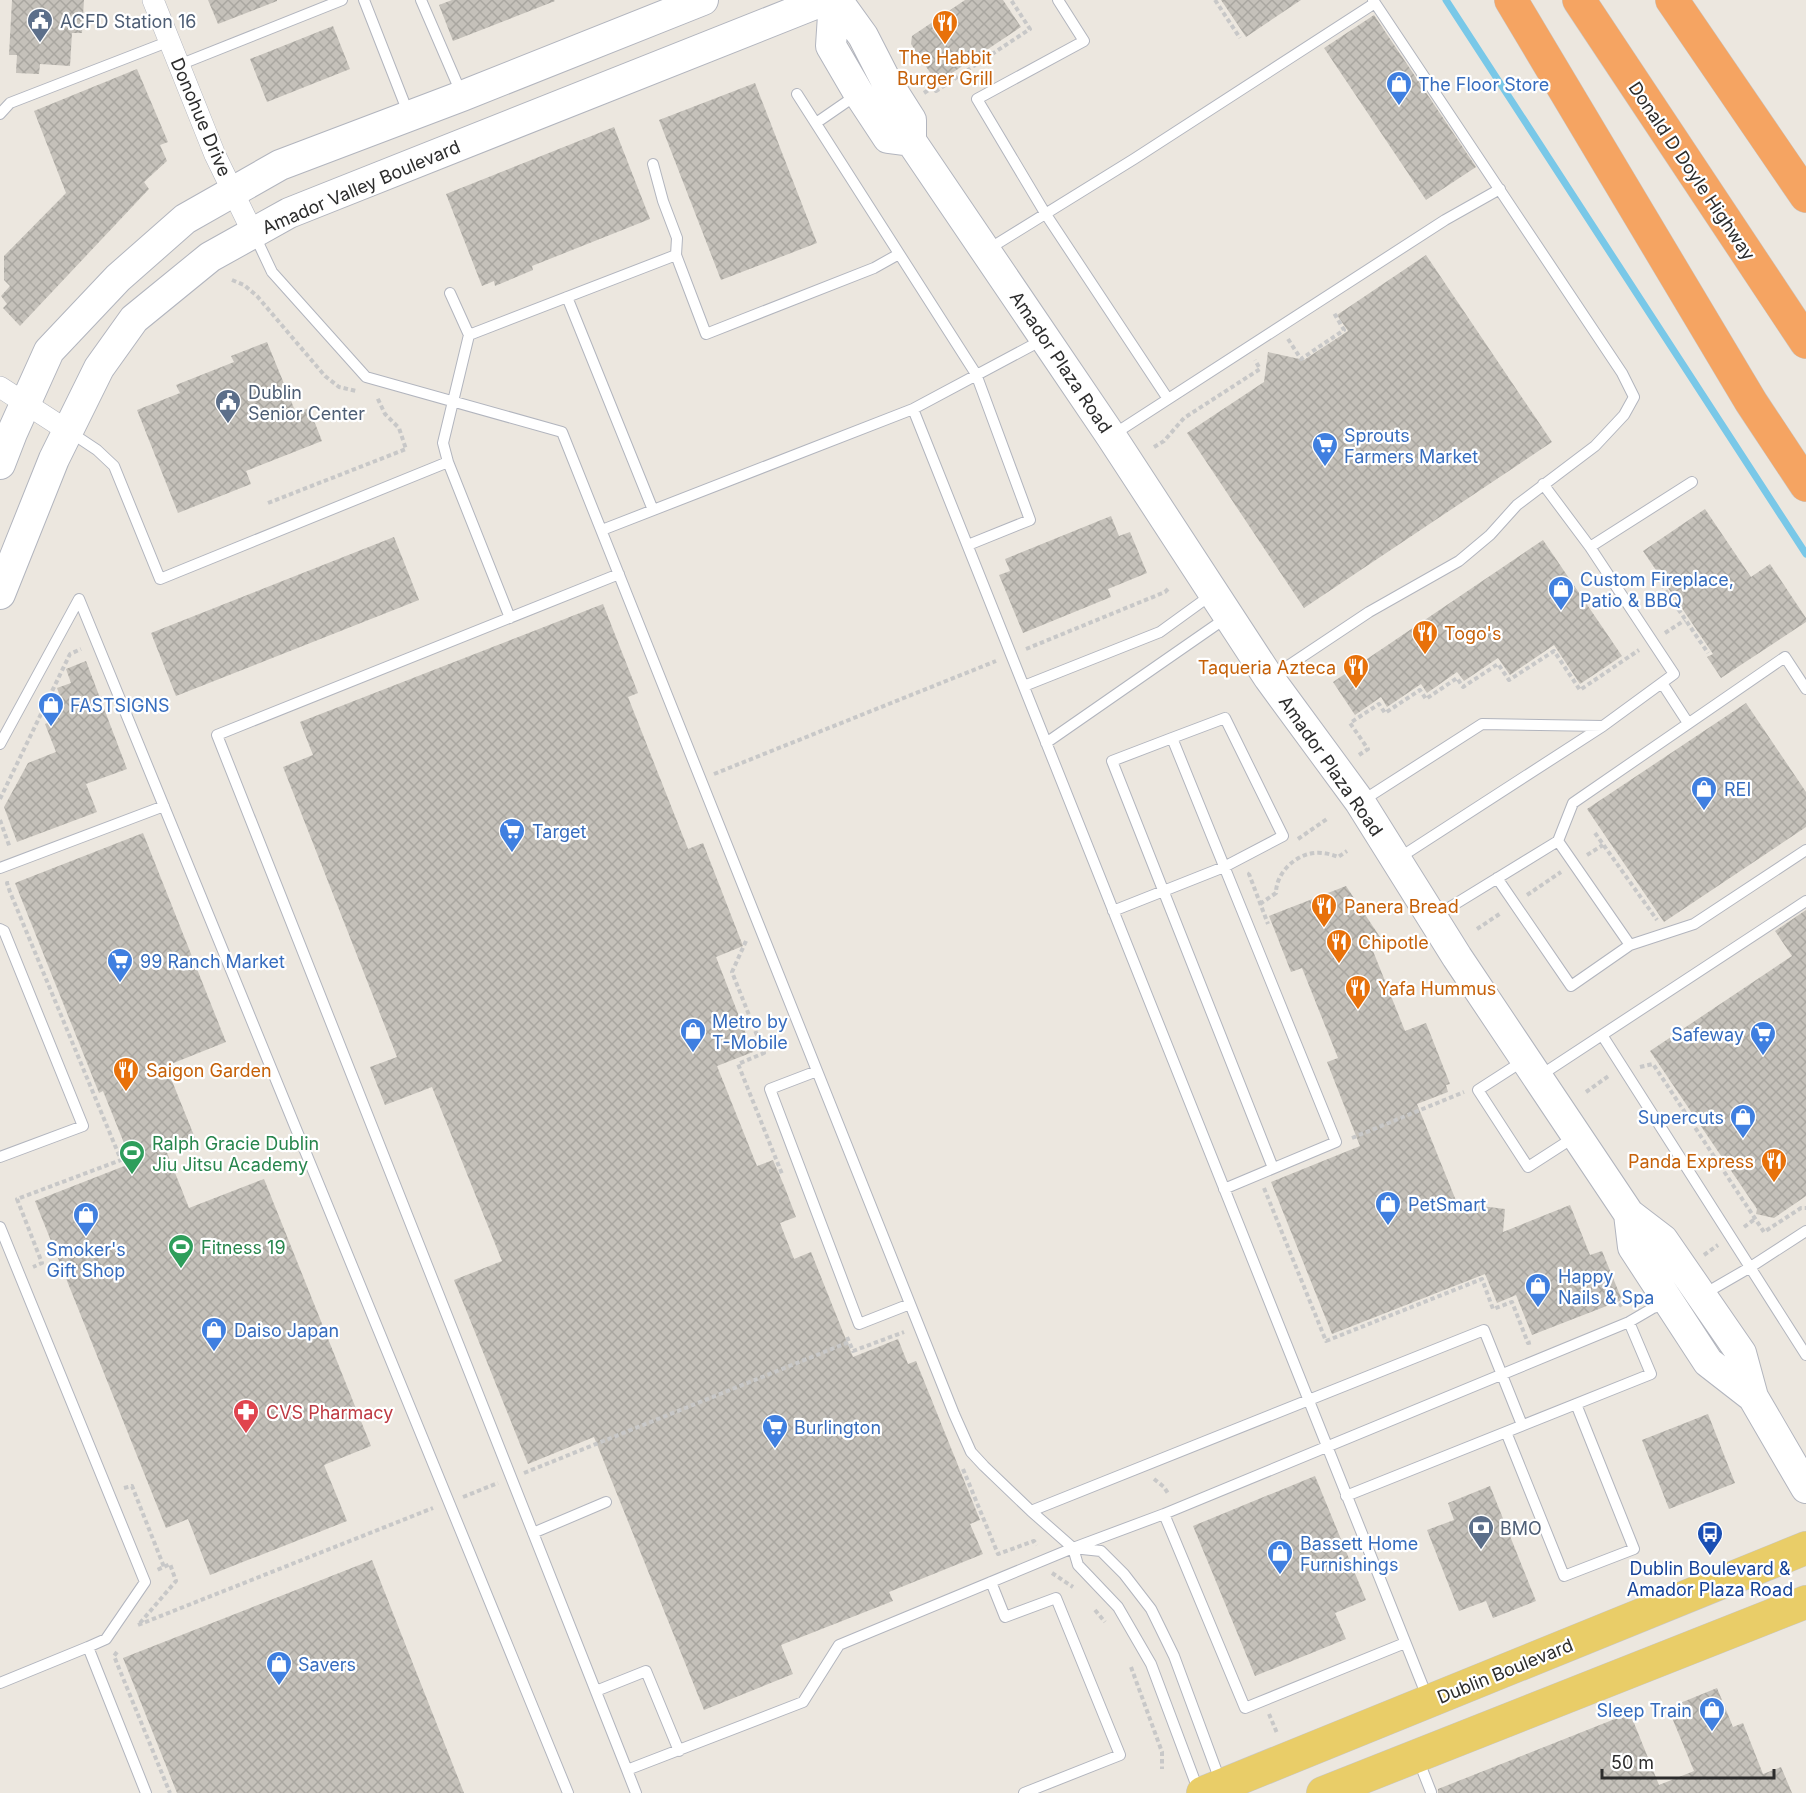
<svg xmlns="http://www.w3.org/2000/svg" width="1806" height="1793" viewBox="0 0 1806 1793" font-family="Inter,sans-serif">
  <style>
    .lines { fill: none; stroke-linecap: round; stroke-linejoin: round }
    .stream { stroke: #79c8e8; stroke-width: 7 }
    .building { fill: url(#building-cross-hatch) }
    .lane-casing { stroke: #b2b5be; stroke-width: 12 }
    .street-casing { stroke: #b2b5be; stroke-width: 22 }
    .secondary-casing { stroke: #b2b5be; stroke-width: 32 }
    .primary-casing { stroke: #c8c8c8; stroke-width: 34 }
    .highway-casing { stroke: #c8c8c8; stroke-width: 34 }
    .path { stroke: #c8c8c8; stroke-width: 4; stroke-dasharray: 4.5 3; stroke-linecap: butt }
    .lane { stroke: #fff; stroke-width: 10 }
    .street { stroke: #fff; stroke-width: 21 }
    .secondary { stroke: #fff; stroke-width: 30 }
    .primary { stroke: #e9cd68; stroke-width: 33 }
    .highway { stroke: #f5a462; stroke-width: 33 }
    .labels { text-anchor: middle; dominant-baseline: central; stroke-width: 4.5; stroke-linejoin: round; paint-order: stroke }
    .service-label { font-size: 18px; fill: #4e5e75; stroke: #fff; text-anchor: start }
    .food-label { font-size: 18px; fill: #c56008; stroke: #fff; text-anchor: start }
    .shop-label { font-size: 18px; fill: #366cbe; stroke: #fff; text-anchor: start }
    .street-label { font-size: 18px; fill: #2c2c2c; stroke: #fff }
    .leisure-label { font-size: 18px; fill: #27864d; stroke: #fff; text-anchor: start }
    .health-label { font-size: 18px; fill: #be3a42; stroke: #fff; text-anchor: start }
    .transit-label { font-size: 18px; fill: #164399; stroke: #fff }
  </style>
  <defs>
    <pattern id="building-cross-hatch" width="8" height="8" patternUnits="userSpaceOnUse" patternTransform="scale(1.5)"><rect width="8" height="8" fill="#c5c1ba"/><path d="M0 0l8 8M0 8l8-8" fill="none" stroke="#a9a6a0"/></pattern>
  </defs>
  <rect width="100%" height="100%" fill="#ece7df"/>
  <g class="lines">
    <!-- stream -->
    <path class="stream" d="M 1446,0 L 1806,554"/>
  </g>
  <!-- building -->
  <path class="building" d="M 12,0 L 84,0 L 82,33 L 72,33 L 70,66 L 40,64 L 39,74 L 16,73 L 17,55 L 9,55 Z
    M 208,0 L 277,0 L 277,1 L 218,24 Z
    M 452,0 L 554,0 L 555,1 L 453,41 L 439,5 Z
    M 965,0 L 1003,0 L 1021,27 L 937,83 L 911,44 L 912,36 Z
    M 1221,0 L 1301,0 L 1246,37 Z
    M 1374,15 L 1476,167 L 1426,200 L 1324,48 Z
    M 333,26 L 350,69 L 267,102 L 250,59 Z
    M 137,69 L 168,142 L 160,145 L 167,161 L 144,182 L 149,189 L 20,326 L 3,308 L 7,304 L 1,296 L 10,286 L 4,280 L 4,256 L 66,193 L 34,111 Z
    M 755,83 L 817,243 L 721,280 L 659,120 Z
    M 614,127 L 650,219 L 532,266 L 533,270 L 495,286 L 494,281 L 482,286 L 446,194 Z
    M 1426,255 L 1552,442 L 1304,608 L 1187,433 L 1264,382 L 1268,352 L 1304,360 L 1348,331 L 1337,315 Z
    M 267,342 L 296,413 L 309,408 L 322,441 L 246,471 L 251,484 L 178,513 L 137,410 L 180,393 L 176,385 L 234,362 L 231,356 Z
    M 1705,509 L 1751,577 L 1770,564 L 1806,618 L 1806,622 L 1721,678 L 1707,657 L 1713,654 L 1643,551 Z
    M 1111,516 L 1119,536 L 1130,532 L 1147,573 L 1108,589 L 1111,597 L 1023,633 L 999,575 L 1010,571 L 1005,559 Z
    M 394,537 L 419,600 L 176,696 L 151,633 Z
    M 1543,540 L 1622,656 L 1580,684 L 1554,645 L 1510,675 L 1498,658 L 1464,681 L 1457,672 L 1427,693 L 1421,684 L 1387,707 L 1381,697 L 1355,715 L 1333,682 Z
    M 603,604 L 638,693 L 628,697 L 688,849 L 703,843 L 743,946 L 716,957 L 753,1052 L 717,1066 L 757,1166 L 773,1160 L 785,1188 L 796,1217 L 780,1223 L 794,1259 L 811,1252 L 853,1357 L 898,1339 L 908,1364 L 916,1361 L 980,1520 L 970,1524 L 983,1554 L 889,1592 L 893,1601 L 781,1645 L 793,1674 L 704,1710 L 594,1437 L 528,1464 L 454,1280 L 502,1261 L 432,1087 L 385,1105 L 370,1067 L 397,1057 L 283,767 L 313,755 L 300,722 Z
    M 86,661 L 127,769 L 86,784 L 97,812 L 17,842 L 4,807 L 28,763 L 56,752 L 45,724 L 55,720 L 50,706 L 62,702 L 57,688 L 71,683 L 66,669 Z
    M 1746,703 L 1806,792 L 1806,827 L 1664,922 L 1587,809 Z
    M 143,833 L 226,1042 L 166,1066 L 195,1138 L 166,1150 L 189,1208 L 264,1179 L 371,1446 L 324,1465 L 347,1521 L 210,1575 L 188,1519 L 166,1528 L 35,1201 L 132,1163 L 103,1091 L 99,1093 L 15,883 Z
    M 1346,886 L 1380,937 L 1369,941 L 1405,1031 L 1426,1023 L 1450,1084 L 1446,1085 L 1448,1092 L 1417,1104 L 1457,1203 L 1505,1209 L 1503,1232 L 1570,1205 L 1590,1255 L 1602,1251 L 1622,1300 L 1532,1335 L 1516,1295 L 1497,1303 L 1485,1274 L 1332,1334 L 1271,1182 L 1360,1146 L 1327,1062 L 1338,1058 L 1302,968 L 1291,972 L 1269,916 Z
    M 1806,910 L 1806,1196 L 1774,1218 L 1756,1214 L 1757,1209 L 1650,1051 L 1792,956 L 1775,931 Z
    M 1708,1414 L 1735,1483 L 1669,1509 L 1642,1440 Z
    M 1315,1476 L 1366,1600 L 1335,1613 L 1346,1639 L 1255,1676 L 1193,1526 Z
    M 1490,1486 L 1536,1601 L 1493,1618 L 1486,1601 L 1459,1611 L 1427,1530 L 1454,1520 L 1448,1503 Z
    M 372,1560 L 464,1793 L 177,1793 L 123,1658 Z
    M 1717,1688 L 1733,1727 L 1743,1723 L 1763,1774 L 1781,1767 L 1792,1793 L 1438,1793 L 1438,1789 L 1630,1713 L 1659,1785 L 1694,1771 L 1668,1708 Z"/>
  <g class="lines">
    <defs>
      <path id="lane" d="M 364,0 L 409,115
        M 421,0 L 462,95
        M 1058,0 L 1084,41 L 977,99 L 1045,213 L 1168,399
        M 179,65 L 342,0
        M 797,94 L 976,374 L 1030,520 L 968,545
        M 0,114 L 10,103 L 170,41
        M 816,123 L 858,94
        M 653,164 L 663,201 L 677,238 L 676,255
        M 255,236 L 272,272 L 366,377 L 562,432 L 954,1414 L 971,1452 L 984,1466 L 1031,1511 L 1073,1548 L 1101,1551 L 1124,1574 L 1151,1609 L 1174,1656 L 1221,1783
        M 987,250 L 1134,159 L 1375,3
        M 450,293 L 469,335
        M 567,297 L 653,510
        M 913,409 L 1428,1699
        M 70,432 L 97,450 L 114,466 L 160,579 L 448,462
        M 1111,436 L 1445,220 L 1500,189
        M 1543,484 L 1590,547
        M 602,530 L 913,409 L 1044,339
        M 619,574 L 217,735 L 627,1770
        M 510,618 L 448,462 L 443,443 L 469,335 L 676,255 L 706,334 L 874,268 L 899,254
        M 1270,678 L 1369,612 L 1459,561 L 1490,535 L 1517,505 L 1595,446 L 1624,415 L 1634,397 L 1622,373 L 1373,0
        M 1662,683 L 1688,723
        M 1024,686 L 1160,632 L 1211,595
        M 1046,743 L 1226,618
        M 0,744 L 79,599 L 568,1793
        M 1362,801 L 1482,724 L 1603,726
        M 1399,858 L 1603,726 L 1674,674 L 1590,547 L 1692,482
        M 0,868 L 164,806
        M 1497,878 L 1571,986 L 1630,945 L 1558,841
        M 1113,911 L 1224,867 L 1283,836 L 1225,718 L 1172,738
        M 1434,917 L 1558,841 L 1573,803 L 1785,657 L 1806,689
        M 0,929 L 4,931 L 83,1126 L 0,1157
        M 1630,945 L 1694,924 L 1806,850
        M 1602,1035 L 1806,1355
        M 1523,1061 L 1478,1090 L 1528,1167 L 1576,1136
        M 817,1071 L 770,1089 L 859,1324 L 910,1304
        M 1538,1077 L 1806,901
        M 1224,1189 L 1336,1142 L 1172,738 L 1112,761 L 1273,1168
        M 0,1227 L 145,1582 L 106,1639 L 88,1647 L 146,1793
        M 1704,1294 L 1749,1268 L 1806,1231
        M 1506,1432 L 1564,1576 L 1634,1549 L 1576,1404
        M 1346,1496 L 1651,1374 L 1629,1322
        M 1031,1511 L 1484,1330 L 1522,1425
        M 1164,1514 L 1245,1708 L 1405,1643
        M 533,1533 L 606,1502
        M 1073,1548 L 1078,1565 L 1118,1607 L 1151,1664 L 1199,1792
        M 991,1582 L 1005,1617 L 1056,1598 L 1120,1755 L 1024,1793
        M 0,1683 L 88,1647
        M 596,1691 L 646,1671 L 679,1751
        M 1418,1759 L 1431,1792
        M 636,1793 L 627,1770 L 803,1702 L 839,1645 L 1073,1548 L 1164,1514 L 1629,1322 L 1653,1308 L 1669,1304"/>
      <path id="street" d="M 153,0 L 215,155 L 253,233
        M 0,387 L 68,431"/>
      <path id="secondary" d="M 834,0 L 831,46 L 859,94 L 888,138 L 911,141
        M 837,0 L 863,36 L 885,79 L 911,120 L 911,141 L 1111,436 L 1269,678 L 1360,802 L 1457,957 L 1629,1214 L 1663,1240 L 1741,1353 L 1753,1397 L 1806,1488
        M 0,464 L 12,433 L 49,351 L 118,278 L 185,219 L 280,165 L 462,96 L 703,0
        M 0,594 L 54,459 L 99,368 L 134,319 L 210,257 L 289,213 L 825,0
        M 1629,1214 L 1633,1247 L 1708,1362 L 1753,1397"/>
      <path id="primary" d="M 1203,1793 L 1806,1548
        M 1323,1793 L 1806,1602"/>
      <path id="highway" d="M 1511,0 L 1751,402 L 1806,485
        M 1579,0 L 1806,342
        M 1672,0 L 1806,196"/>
    </defs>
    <!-- lane casing -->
    <use href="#lane" class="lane-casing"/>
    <!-- street casing -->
    <use href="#street" class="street-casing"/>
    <!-- secondary casing -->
    <use href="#secondary" class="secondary-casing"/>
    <!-- primary casing -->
    <use href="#primary" class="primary-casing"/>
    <!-- highway casing -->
    <use href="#highway" class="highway-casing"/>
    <!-- path -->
    <path class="path" d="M 1215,0 L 1240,38
      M 924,93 L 933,87 L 936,91 L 1030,29 L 1011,0
      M 232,280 L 244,285 L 257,296 L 325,376 L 339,387 L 356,391
      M 1288,339 L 1301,359 L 1344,330 L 1334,313
      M 1154,447 L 1164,441 L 1184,418 L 1260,369 L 1255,360
      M 268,503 L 406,449 L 399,428 L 385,414 L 377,397
      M 1653,572 L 1708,653
      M 1665,633 L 1685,620
      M 1026,649 L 1165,592 L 1170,587
      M 1359,755 L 1368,749 L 1350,723 L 1379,704 L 1385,713 L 1420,690 L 1426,699 L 1457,678 L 1463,687 L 1498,664 L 1509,680 L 1554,651 L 1580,690 L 1639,650
      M 714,774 L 996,661
      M 0,799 L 70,654 L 81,649
      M 0,820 L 10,848
      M 1595,833 L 1657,920
      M 1298,839 L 1327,819
      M 1587,855 L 1603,845
      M 1250,873 L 1249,874 L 1268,924
      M 9,883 L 7,883 L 10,892 L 121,1160 L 17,1199 L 42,1263 L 33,1267
      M 1527,895 L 1561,872
      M 1260,904 L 1276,893 C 1276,873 1295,855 1314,853 C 1322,852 1331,854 1338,857 L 1347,851
      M 1477,929 L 1501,913
      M 746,941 L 732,972 L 764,1053 L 738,1064 L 782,1174
      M 1640,1067 L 1653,1064 L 1764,1232 L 1801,1208 L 1806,1208
      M 1586,1092 L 1610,1075
      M 1352,1138 L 1464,1092
      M 1264,1188 L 1326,1341 L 1482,1279 L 1493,1309 L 1512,1302 L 1528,1343 L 1532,1342
      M 1744,1227 L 1755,1219
      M 1704,1255 L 1718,1245
      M 1619,1306 L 1634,1294
      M 847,1337 L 853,1351 L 904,1332
      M 963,1469 L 998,1554 L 1034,1541 L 1037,1545
      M 524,1473 L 849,1342
      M 1154,1479 L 1164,1487 L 1169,1495
      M 124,1488 L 132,1486 L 164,1567
      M 463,1497 L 498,1483
      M 1052,1573 L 1073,1587
      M 1095,1610 L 1105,1622
      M 140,1623 L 176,1581 L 170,1564 L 157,1570
      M 138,1625 L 433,1508
      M 117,1652 L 114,1656 L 170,1793
      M 1131,1667 L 1162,1752 L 1162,1769
      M 1269,1714 L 1277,1733"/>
    <!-- lane -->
    <use href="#lane" class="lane"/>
    <!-- street -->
    <use href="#street" class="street"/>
    <!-- secondary -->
    <use href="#secondary" class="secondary"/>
    <!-- primary -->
    <use href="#primary" class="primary"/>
    <!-- highway -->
    <use href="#highway" class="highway"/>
  </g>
  <!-- icons -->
  <defs>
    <symbol id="civic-pin" viewBox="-11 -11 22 30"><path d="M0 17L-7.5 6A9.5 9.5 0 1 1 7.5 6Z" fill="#5c6f8a" stroke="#fff"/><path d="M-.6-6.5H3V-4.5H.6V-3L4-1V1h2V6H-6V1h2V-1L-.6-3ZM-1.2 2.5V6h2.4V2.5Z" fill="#fff"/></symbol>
    <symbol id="restaurant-pin" viewBox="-11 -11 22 30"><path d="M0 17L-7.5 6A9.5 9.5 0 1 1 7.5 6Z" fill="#e8710a" stroke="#fff"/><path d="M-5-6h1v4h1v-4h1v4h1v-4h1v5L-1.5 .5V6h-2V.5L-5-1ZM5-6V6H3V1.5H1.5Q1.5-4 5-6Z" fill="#fff"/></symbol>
    <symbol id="shop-pin" viewBox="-11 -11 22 30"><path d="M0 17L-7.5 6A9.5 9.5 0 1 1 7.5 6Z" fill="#3f7fe0" stroke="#fff"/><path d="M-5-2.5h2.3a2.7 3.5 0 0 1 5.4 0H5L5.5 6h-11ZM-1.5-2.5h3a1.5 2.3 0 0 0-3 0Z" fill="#fff"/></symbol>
    <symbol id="supermarket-pin" viewBox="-11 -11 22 30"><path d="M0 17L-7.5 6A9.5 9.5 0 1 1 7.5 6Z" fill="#3f7fe0" stroke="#fff"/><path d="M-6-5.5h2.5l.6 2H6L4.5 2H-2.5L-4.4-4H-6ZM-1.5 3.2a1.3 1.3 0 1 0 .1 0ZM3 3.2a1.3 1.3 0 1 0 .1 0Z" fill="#fff"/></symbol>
    <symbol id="stadium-pin" viewBox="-11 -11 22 30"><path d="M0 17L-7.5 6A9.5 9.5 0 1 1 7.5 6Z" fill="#2e9e5b" stroke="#fff"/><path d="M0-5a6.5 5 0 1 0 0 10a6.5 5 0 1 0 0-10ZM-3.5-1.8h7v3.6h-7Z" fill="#fff"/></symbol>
    <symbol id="pharmacy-pin" viewBox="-11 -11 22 30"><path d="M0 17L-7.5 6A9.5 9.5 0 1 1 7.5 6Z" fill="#e0444e" stroke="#fff"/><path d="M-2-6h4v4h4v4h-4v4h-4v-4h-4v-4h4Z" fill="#fff"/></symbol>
    <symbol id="bank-pin" viewBox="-11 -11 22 30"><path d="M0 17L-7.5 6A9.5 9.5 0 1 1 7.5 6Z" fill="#5c6f8a" stroke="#fff"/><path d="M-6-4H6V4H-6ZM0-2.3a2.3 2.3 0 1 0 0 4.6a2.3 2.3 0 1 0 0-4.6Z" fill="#fff"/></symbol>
    <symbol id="bus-pin" viewBox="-11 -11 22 30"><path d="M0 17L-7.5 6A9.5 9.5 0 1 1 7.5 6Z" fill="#1a4fb4" stroke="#fff"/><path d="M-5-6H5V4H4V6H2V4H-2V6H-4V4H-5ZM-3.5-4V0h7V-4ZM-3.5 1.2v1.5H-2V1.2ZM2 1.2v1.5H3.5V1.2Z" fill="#fff"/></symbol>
  </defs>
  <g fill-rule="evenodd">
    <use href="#civic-pin" x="25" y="6" width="30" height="40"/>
    <use href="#restaurant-pin" x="930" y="8" width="30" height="40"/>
    <use href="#shop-pin" x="1384" y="69" width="30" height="40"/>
    <use href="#civic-pin" x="213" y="387" width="30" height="40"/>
    <use href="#supermarket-pin" x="1310" y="430" width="30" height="40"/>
    <use href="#shop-pin" x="1546" y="574" width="30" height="40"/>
    <use href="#restaurant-pin" x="1410" y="618" width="30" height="40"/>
    <use href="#restaurant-pin" x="1341" y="652" width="30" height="40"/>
    <use href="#shop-pin" x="36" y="690" width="30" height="40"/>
    <use href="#shop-pin" x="1689" y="774" width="30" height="40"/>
    <use href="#supermarket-pin" x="497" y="816" width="30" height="40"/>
    <use href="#restaurant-pin" x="1309" y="891" width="30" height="40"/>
    <use href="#restaurant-pin" x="1324" y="927" width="30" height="40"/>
    <use href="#supermarket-pin" x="105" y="946" width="30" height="40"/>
    <use href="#restaurant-pin" x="1343" y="973" width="30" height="40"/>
    <use href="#shop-pin" x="678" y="1016" width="30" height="40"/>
    <use href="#supermarket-pin" x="1748" y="1019" width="30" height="40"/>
    <use href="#restaurant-pin" x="111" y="1055" width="30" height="40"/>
    <use href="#shop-pin" x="1728" y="1102" width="30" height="40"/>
    <use href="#stadium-pin" x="117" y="1138" width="30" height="40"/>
    <use href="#restaurant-pin" x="1759" y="1146" width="30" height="40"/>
    <use href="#shop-pin" x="1373" y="1189" width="30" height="40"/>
    <use href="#shop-pin" x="71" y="1200" width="30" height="40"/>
    <use href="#stadium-pin" x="166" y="1232" width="30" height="40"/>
    <use href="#shop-pin" x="1523" y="1271" width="30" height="40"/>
    <use href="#shop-pin" x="199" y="1315" width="30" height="40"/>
    <use href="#pharmacy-pin" x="231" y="1397" width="30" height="40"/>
    <use href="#supermarket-pin" x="760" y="1412" width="30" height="40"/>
    <use href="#bank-pin" x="1466" y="1513" width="30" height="40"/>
    <use href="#bus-pin" x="1695" y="1519" width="30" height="40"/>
    <use href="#shop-pin" x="1265" y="1538" width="30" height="40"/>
    <use href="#shop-pin" x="264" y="1649" width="30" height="40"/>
    <use href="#shop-pin" x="1697" y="1695" width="30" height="40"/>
  </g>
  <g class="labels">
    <!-- service labels -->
    <g class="service-label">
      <text x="60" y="21">ACFD Station 16</text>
      <text x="248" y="392">Dublin<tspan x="248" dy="21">Senior Center</tspan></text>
      <text x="1500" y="1528">BMO</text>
    </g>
    <!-- food labels -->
    <g class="food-label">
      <text x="945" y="57" text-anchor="middle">The Habbit<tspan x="945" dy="21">Burger Grill</tspan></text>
      <text x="1444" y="633">Togo's</text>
      <text x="1336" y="667" text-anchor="end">Taqueria Azteca</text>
      <text x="1344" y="906">Panera Bread</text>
      <text x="1358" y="942">Chipotle</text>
      <text x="1378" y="988">Yafa Hummus</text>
      <text x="146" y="1070">Saigon Garden</text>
      <text x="1754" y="1161" text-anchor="end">Panda Express</text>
    </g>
    <!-- shop labels -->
    <g class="shop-label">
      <text x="1418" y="84">The Floor Store</text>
      <text x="1344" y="435">Sprouts<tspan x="1344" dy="21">Farmers Market</tspan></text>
      <text x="1580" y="579">Custom Fireplace,<tspan x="1580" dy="21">Patio &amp; BBQ</tspan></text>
      <text x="70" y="705">FASTSIGNS</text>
      <text x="1724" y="789">REI</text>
      <text x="532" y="831">Target</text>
      <text x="140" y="961">99 Ranch Market</text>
      <text x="712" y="1021">Metro by<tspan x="712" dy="21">T-Mobile</tspan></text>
      <text x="1744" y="1034" text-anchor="end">Safeway</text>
      <text x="1724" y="1117" text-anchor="end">Supercuts</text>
      <text x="1408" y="1204">PetSmart</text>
      <text x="86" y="1249" text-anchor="middle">Smoker's<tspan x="86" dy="21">Gift Shop</tspan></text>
      <text x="1558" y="1276">Happy<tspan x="1558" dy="21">Nails &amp; Spa</tspan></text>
      <text x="234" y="1330">Daiso Japan</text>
      <text x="794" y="1427">Burlington</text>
      <text x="1300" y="1543">Bassett Home<tspan x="1300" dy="21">Furnishings</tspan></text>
      <text x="298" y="1664">Savers</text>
      <text x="1692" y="1710" text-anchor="end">Sleep Train</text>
    </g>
    <!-- street labels -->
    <g class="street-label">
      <text transform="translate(201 117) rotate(67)">Donohue Drive</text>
      <text transform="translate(1692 171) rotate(56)">Donald D Doyle Highway</text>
      <text transform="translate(361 187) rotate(-23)">Amador Valley Boulevard</text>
      <text transform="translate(1061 362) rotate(56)">Amador Plaza Road</text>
      <text transform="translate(1331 766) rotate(55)">Amador Plaza Road</text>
      <text transform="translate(1505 1671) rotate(-22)">Dublin Boulevard</text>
    </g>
    <!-- leisure labels -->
    <g class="leisure-label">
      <text x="152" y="1143">Ralph Gracie Dublin<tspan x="152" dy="21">Jiu Jitsu Academy</tspan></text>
      <text x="201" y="1247">Fitness 19</text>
    </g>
    <!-- health labels -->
    <g class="health-label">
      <text x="266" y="1412">CVS Pharmacy</text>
    </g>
    <!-- transit labels -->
    <g class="transit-label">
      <text x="1710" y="1568">Dublin Boulevard &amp;<tspan x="1710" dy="21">Amador Plaza Road</tspan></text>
    </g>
  </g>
  <!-- scale -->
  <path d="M1602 1769v9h172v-9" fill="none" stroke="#2c2c2c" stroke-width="3"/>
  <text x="1611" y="1769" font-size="18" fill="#2c2c2c" stroke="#ffffff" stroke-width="4.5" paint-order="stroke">50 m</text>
</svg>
